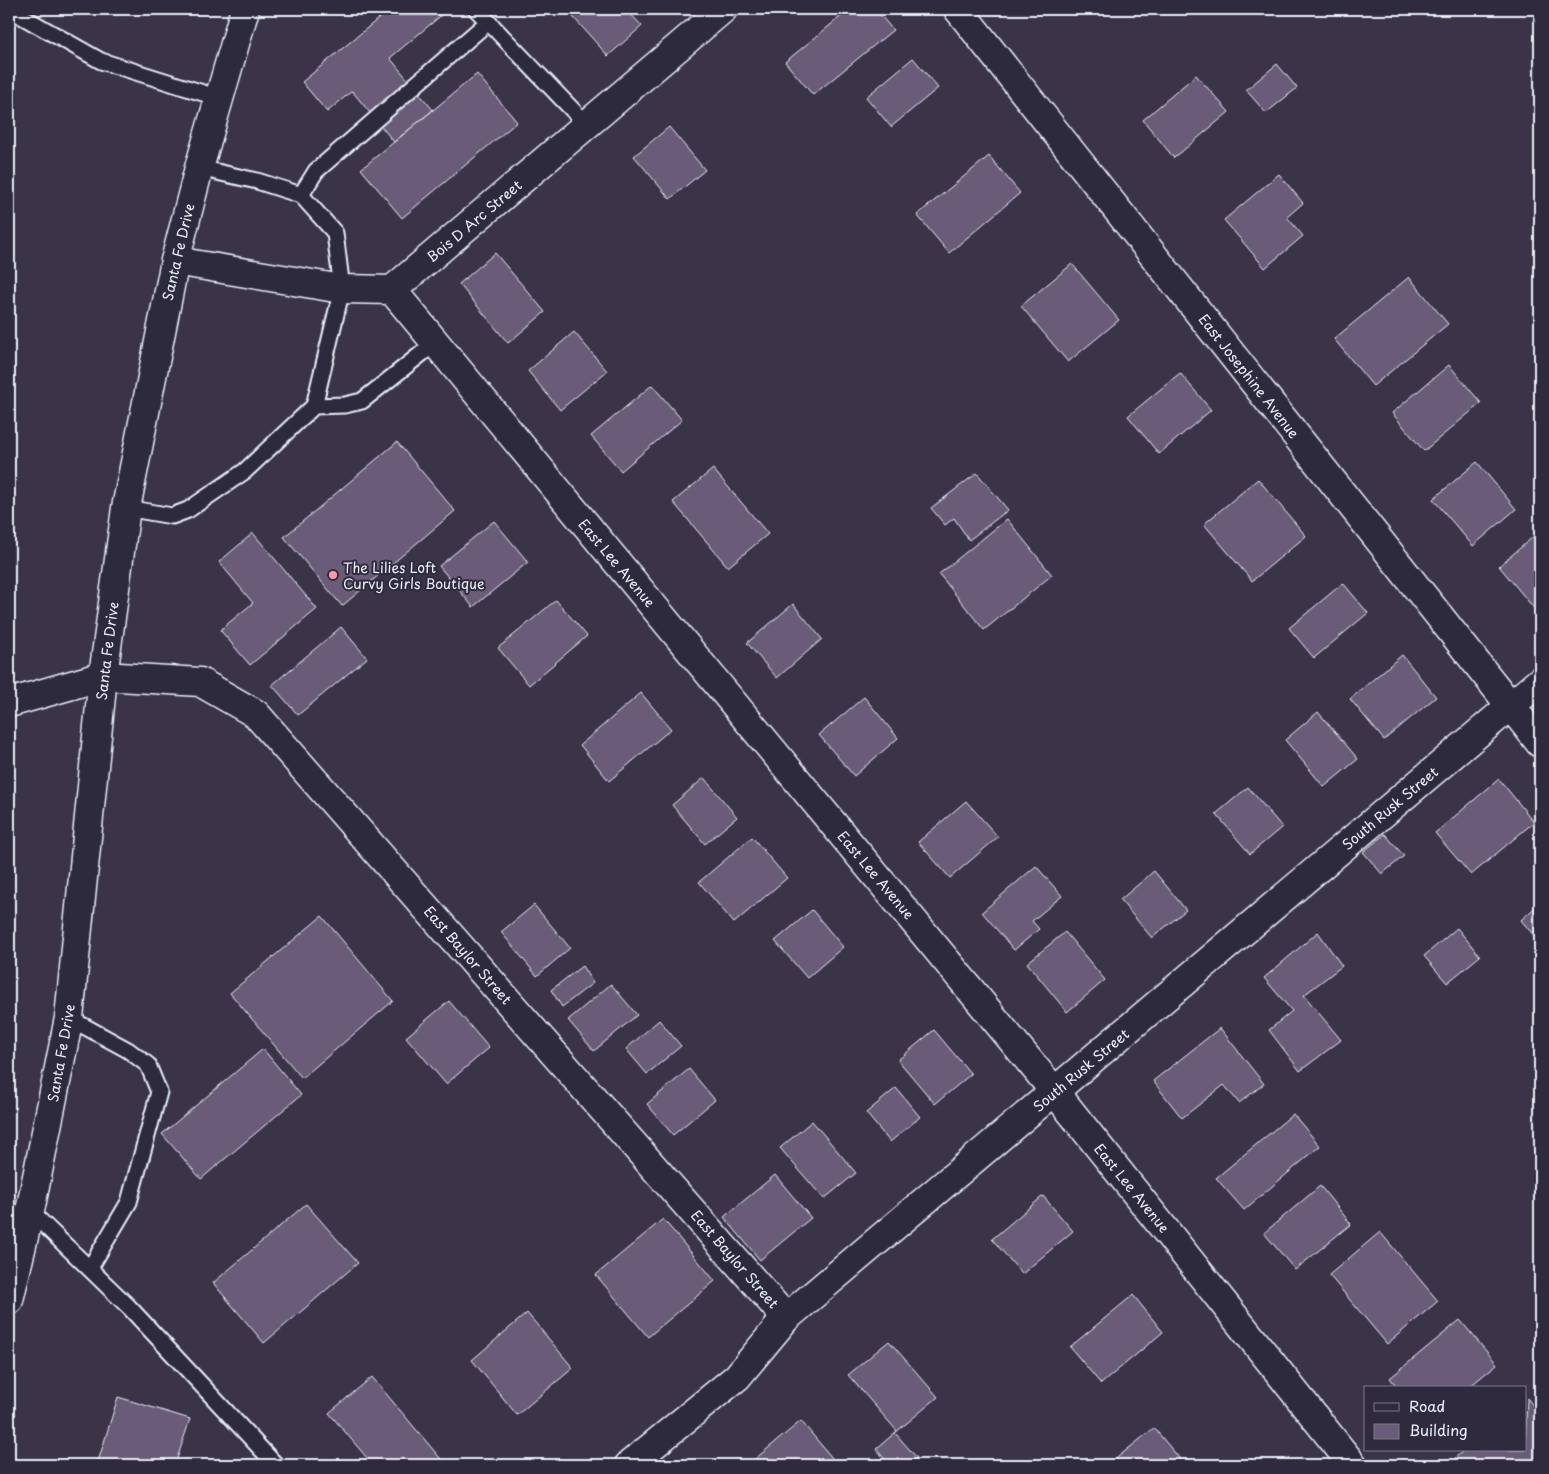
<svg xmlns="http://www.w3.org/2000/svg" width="1549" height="1474" viewBox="0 0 1549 1474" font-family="'Playpen Sans',sans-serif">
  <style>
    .building { fill: #6a5c78; stroke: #e8f1f8 }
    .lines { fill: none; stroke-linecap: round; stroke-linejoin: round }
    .lane-casing { stroke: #e8f1f8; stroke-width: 19 }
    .street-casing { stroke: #e8f1f8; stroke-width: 31 }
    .secondary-casing { stroke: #e8f1f8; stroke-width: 31 }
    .lane { stroke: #2f2a3d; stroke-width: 15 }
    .street { stroke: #2f2a3d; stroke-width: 28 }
    .secondary { stroke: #2f2a3d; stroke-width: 28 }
    .poi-dot { fill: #ff9aa2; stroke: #2f2a3d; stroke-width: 2 }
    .labels { text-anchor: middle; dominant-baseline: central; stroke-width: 4; stroke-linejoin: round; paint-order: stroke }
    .street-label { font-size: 14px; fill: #e8f1f8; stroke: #2f2a3d }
    .poi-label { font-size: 14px; fill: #e8f1f8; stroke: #2f2a3d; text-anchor: start }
  </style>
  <rect width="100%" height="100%" fill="#3b3449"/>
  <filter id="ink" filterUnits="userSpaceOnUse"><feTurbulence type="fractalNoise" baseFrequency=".02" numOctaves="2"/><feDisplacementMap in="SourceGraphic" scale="10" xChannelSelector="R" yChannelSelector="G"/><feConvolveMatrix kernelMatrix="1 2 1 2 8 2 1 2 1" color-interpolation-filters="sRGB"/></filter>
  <g filter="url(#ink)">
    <!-- building -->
    <path class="building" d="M 390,9 L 440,9 L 444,13 L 390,58 L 433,110 L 394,142 L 352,91 L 327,112 L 302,82 Z
      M 566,9 L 626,9 L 642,26 L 608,56 Z
      M 850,9 L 875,9 L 893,30 L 813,95 L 785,62 Z
      M 913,58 L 938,88 L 891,127 L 866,97 Z
      M 1277,64 L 1297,88 L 1266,113 L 1246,90 Z
      M 477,74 L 517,122 L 402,218 L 361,169 Z
      M 1196,75 L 1229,112 L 1174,158 L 1143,120 Z
      M 669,127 L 705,170 L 670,199 L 634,156 Z
      M 989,156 L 1020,193 L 949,253 L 917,215 Z
      M 1279,174 L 1303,203 L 1287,217 L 1303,236 L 1265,268 L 1224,220 Z
      M 495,253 L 545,312 L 508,343 L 459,284 Z
      M 1072,264 L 1119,320 L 1068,362 L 1021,306 Z
      M 1409,277 L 1448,324 L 1373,386 L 1334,339 Z
      M 574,332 L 607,371 L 560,410 L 528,371 Z
      M 1449,365 L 1481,403 L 1424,451 L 1392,413 Z
      M 1180,373 L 1211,410 L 1159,454 L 1128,416 Z
      M 652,385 L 682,420 L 621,471 L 591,436 Z
      M 397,442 L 455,511 L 342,606 L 284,537 Z
      M 1477,462 L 1516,509 L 1473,546 L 1433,499 Z
      M 713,469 L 768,534 L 728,567 L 673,502 Z
      M 977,473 L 1008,510 L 969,540 L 954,518 L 945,525 L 931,508 Z
      M 1258,479 L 1306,536 L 1252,581 L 1204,524 Z
      M 1007,519 L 1052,575 L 984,630 L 939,574 Z
      M 494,521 L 528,562 L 473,607 L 439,566 Z
      M 1540,531 L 1540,609 L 1537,612 L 1499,566 Z
      M 253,533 L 317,609 L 250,665 L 220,630 L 253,603 L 219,562 Z
      M 1343,583 L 1368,613 L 1314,658 L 1289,628 Z
      M 556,600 L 587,636 L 529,685 L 498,648 Z
      M 793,604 L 822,639 L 777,678 L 747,643 Z
      M 341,627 L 367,658 L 298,715 L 272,685 Z
      M 1402,655 L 1436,697 L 1384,740 L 1350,699 Z
      M 641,693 L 671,729 L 609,781 L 580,745 Z
      M 864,697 L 898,738 L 854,776 L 819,735 Z
      M 1318,712 L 1358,759 L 1324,787 L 1285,740 Z
      M 704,778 L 737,817 L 705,844 L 672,805 Z
      M 1499,779 L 1534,822 L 1471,875 L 1435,833 Z
      M 1248,787 L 1282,827 L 1250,854 L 1216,814 Z
      M 966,801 L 998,837 L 950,878 L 918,842 Z
      M 1385,834 L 1404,856 L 1382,874 L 1363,852 Z
      M 752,837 L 787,878 L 734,923 L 699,882 Z
      M 1036,866 L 1062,896 L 1032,921 L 1039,929 L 1014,950 L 982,912 Z
      M 1154,871 L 1186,910 L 1152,938 L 1120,900 Z
      M 1540,903 L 1540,943 L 1521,920 Z
      M 534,905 L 570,948 L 537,976 L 501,932 Z
      M 812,910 L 843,947 L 807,978 L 775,941 Z
      M 322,916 L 393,1001 L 302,1078 L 230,993 Z
      M 1457,928 L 1480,956 L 1447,983 L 1424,956 Z
      M 1065,932 L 1105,980 L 1067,1012 L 1027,963 Z
      M 1318,932 L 1342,966 L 1304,995 L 1341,1040 L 1300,1071 L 1269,1030 L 1292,1011 L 1264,978 Z
      M 582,966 L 593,983 L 562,1007 L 551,990 Z
      M 611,984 L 637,1015 L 594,1051 L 568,1020 Z
      M 449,1001 L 489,1048 L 446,1084 L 406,1037 Z
      M 659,1020 L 681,1046 L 647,1074 L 626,1049 Z
      M 1220,1028 L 1264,1084 L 1239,1103 L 1224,1085 L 1182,1118 L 1153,1081 Z
      M 934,1030 L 971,1074 L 935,1104 L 898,1060 Z
      M 263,1049 L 301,1095 L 201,1179 L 162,1134 Z
      M 689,1069 L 715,1100 L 673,1135 L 647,1104 Z
      M 896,1088 L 920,1117 L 890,1142 L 866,1113 Z
      M 1293,1114 L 1320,1146 L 1244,1210 L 1216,1178 Z
      M 812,1121 L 856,1173 L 824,1199 L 780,1148 Z
      M 775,1175 L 811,1218 L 760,1260 L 724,1217 Z
      M 1320,1186 L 1351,1224 L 1295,1270 L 1264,1233 Z
      M 1043,1196 L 1073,1231 L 1022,1274 L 992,1239 Z
      M 306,1204 L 358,1263 L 264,1343 L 213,1283 Z
      M 663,1219 L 715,1281 L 648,1337 L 596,1275 Z
      M 1380,1232 L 1438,1301 L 1387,1344 L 1329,1275 Z
      M 1133,1295 L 1163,1332 L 1101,1384 L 1070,1347 Z
      M 527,1313 L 573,1368 L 517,1415 L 472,1360 Z
      M 1460,1320 L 1497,1364 L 1468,1388 L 1398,1388 L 1390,1378 Z
      M 889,1341 L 938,1397 L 895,1433 L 917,1458 L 908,1465 L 890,1465 L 876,1449 L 897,1431 L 848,1375 Z
      M 372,1377 L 446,1465 L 373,1465 L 329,1413 Z
      M 118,1397 L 190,1419 L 175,1465 L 97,1465 Z
      M 1527,1398 L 1540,1414 L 1540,1459 L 1532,1465 L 1460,1465 L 1455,1458 L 1464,1450 L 1525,1450 Z
      M 801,1421 L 838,1465 L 760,1465 L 755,1459 Z
      M 1154,1428 L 1185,1465 L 1108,1465 Z"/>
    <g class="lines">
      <defs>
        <path id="lane" d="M 9,9 L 101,61 L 219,98
          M 476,9 L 587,125
          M 199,168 L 257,181 L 301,195 L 335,233 L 342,289 L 314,406 L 345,405 L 362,401 L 435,343
          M 301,195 L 316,171 L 488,22
          M 126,508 L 172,516 L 188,510 L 245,471 L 314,406
          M 69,1018 L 128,1050 L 148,1065 L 159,1092 L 129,1202 L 90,1268
          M 30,1211 L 129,1307 L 276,1465"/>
        <path id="street" d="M 958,9 L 1540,743
          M 175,261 L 342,289 L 392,290 L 723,9
          M 392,290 L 1055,1092 L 1353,1465
          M 9,703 L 103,676 L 200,682 L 256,714 L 786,1318
          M 629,1465 L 737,1377 L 786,1318 L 1540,681"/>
        <path id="secondary" d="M 9,1300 L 30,1211 L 69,1018 L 103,676 L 126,508 L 175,261 L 199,168 L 245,9"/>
      </defs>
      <!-- lane casing -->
      <use href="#lane" class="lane-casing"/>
      <!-- street casing -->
      <use href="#street" class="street-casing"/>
      <!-- secondary casing -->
      <use href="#secondary" class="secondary-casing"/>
      <!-- lane -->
      <use href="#lane" class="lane"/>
      <!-- street -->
      <use href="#street" class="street"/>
      <!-- secondary -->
      <use href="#secondary" class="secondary"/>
    </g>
  </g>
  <!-- markers -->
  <circle class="poi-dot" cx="333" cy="575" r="5"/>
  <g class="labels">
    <!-- street labels -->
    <g class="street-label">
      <text transform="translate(474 221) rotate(-40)">Bois D Arc Street</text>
      <text transform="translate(178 252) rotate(-77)">Santa Fe Drive</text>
      <text transform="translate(1249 376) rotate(52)">East Josephine Avenue</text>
      <text transform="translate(617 563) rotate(50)">East Lee Avenue</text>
      <text transform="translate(107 651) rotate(-83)">Santa Fe Drive</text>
      <text transform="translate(1390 808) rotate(-40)">South Rusk Street</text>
      <text transform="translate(876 875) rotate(50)">East Lee Avenue</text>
      <text transform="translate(468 955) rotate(49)">East Baylor Street</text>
      <text transform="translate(61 1053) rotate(-80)">Santa Fe Drive</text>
      <text transform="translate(1081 1070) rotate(-40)">South Rusk Street</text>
      <text transform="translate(1132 1188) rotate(51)">East Lee Avenue</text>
      <text transform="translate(735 1259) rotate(49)">East Baylor Street</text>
    </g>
    <!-- poi labels -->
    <g class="poi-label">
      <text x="343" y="567">The Lilies Loft<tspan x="343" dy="16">Curvy Girls Boutique</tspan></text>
    </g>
  </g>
  <!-- margin -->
  <rect width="1549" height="1474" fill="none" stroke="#2f2a3d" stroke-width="30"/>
  <rect x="15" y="15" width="1519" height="1444" fill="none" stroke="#e8f1f8" stroke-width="2" filter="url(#ink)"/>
  <!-- legend -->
  <rect x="1364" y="1386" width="162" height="65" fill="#2f2a3d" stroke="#797a88"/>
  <rect x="1374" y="1403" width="25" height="8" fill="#2f2a3d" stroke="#797a88"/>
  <text x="1409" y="1412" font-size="15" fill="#e8f1f8">Road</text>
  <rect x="1374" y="1424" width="25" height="15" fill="#6a5c78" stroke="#797a88"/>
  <text x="1409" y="1436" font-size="15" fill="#e8f1f8">Building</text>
</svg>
